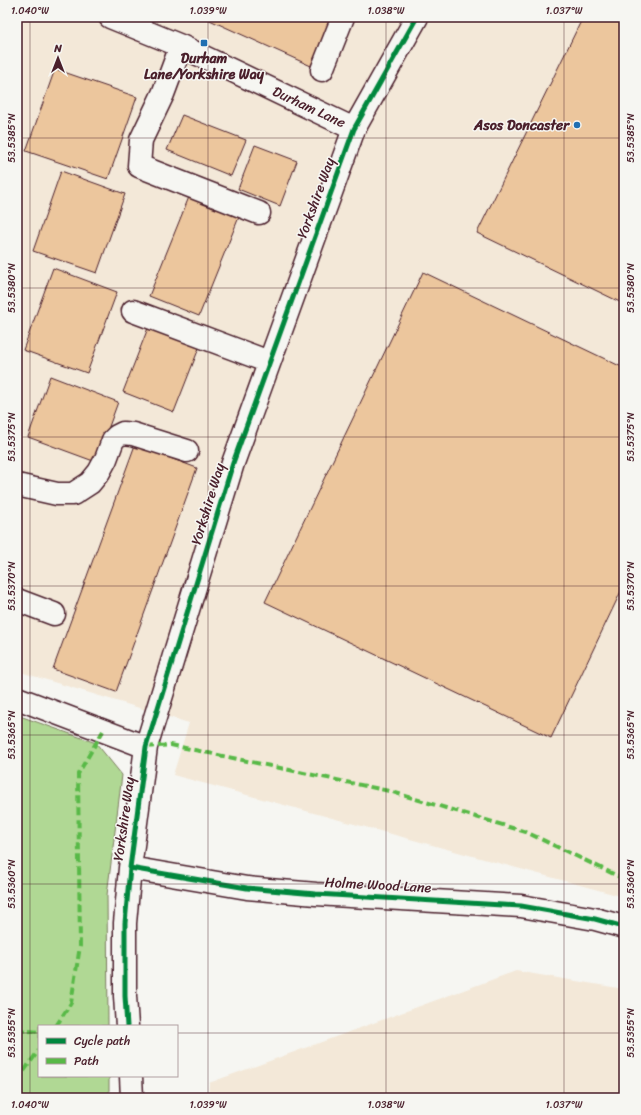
<svg xmlns="http://www.w3.org/2000/svg" width="641" height="1115" viewBox="0 0 641 1115" font-family="Sriracha,sans-serif">
  <style>
    .built { fill: #f3e8d8 }
    .green { fill: #b0d894; stroke: #7d7c60 }
    .building { fill: #ecc69d; stroke: #4a1f2b }
    .lines { fill: none; stroke-linecap: round; stroke-linejoin: round }
    .minor-casing { stroke: #4a1f2b; stroke-width: 25 }
    .minor { stroke: #f6f6f2; stroke-width: 22 }
    .quiet { stroke: #58b947; stroke-width: 4; stroke-dasharray: 8 4; stroke-linecap: butt }
    .cycleway-casing { stroke: #f6f6f2; stroke-width: 8 }
    .cycleway { stroke: #00873e; stroke-width: 5 }
    .ticks { fill: none; stroke: #4a1f2b; stroke-width: 1; stroke-opacity: 0.45 }
    .poi-dot { fill: #1f6fb2; stroke: #f6f6f2; stroke-width: 1.5 }
    .labels { text-anchor: middle; dominant-baseline: central; stroke-width: 3; stroke-linejoin: round; paint-order: stroke }
    .poi-label { font-size: 14px; font-weight: bold; fill: #4a1f2b; stroke: #f6f6f2 }
    .street-label { font-size: 14px; fill: #4a1f2b; stroke: #f6f6f2 }
    .neatline { fill: none; stroke: #4a1f2b; stroke-width: 1.5 }
    .ticks-label { font-size: 10px; text-anchor: middle; fill: #4a1f2b }
  </style>
  <rect width="100%" height="100%" fill="#f6f6f2"/>
  <filter id="ink" filterUnits="userSpaceOnUse"><feTurbulence type="fractalNoise" baseFrequency=".025" numOctaves="2"/><feDisplacementMap in="SourceGraphic" scale="8" xChannelSelector="R" yChannelSelector="G"/><feConvolveMatrix kernelMatrix="1 2 1 2 8 2 1 2 1" color-interpolation-filters="sRGB"/></filter>
  <g filter="url(#ink)">
    <!-- built -->
    <path class="built" d="M 17,17 L 624,17 L 624,897 L 173,775 L 189,723 L 17,671 Z
      M 516,971 L 624,989 L 624,1098 L 208,1098 L 209,1083 Z"/>
    <!-- green -->
    <path class="green" d="M 17,715 L 96,743 L 122,775 L 107,895 L 108,1026 L 39,1026 L 39,1076 L 109,1076 L 109,1098 L 17,1098 Z"/>
    <!-- building -->
    <path class="building" d="M 203,17 L 333,17 L 311,66 Z
      M 583,17 L 624,17 L 624,304 L 477,233 Z
      M 55,69 L 137,97 L 108,179 L 26,151 Z
      M 182,115 L 246,140 L 231,176 L 167,150 Z
      M 255,145 L 297,161 L 280,206 L 238,189 Z
      M 61,171 L 125,194 L 97,273 L 33,251 Z
      M 189,197 L 239,217 L 199,316 L 149,296 Z
      M 53,268 L 117,292 L 87,373 L 23,350 Z
      M 423,272 L 624,368 L 624,585 L 551,738 L 265,602 Z
      M 148,328 L 199,348 L 174,412 L 123,392 Z
      M 50,376 L 118,402 L 96,462 L 28,437 Z
      M 135,445 L 197,468 L 116,692 L 53,669 Z"/>
    <g class="lines">
      <defs>
        <path id="minor" d="M 110,17 L 181,46 L 354,129
          M 181,46 L 163,94 L 141,140 L 139,166 L 259,213
          M 322,70 L 343,17
          M 133,311 L 269,362
          M 17,485 L 57,494 L 73,494 L 90,483 L 99,472 L 106,459 L 113,440 L 117,436 L 123,433 L 133,434 L 187,451
          M 17,600 L 54,614
          M 17,698 L 146,747
          M 130,868 L 247,888 L 316,894 L 521,906 L 595,919 L 624,927
          M 127,1026 L 125,996 L 125,923 L 130,868 L 146,747 L 233,463 L 354,129 L 417,17
          M 131,1076 L 132,1098"/>
      </defs>
      <!-- minor casing -->
      <use href="#minor" class="minor-casing"/>
      <!-- minor -->
      <use href="#minor" class="minor"/>
      <!-- quiet -->
      <path class="quiet" d="M 146,747 L 171,745 L 389,791 L 526,832 L 624,879
        M 56,1026 L 71,1003 L 80,946 L 78,774 L 103,731
        M 17,1030 L 39,1032
        M 17,1081 L 39,1050"/>
      <defs>
        <path id="cycleway" d="M 130,868 L 247,888 L 316,894 L 521,906 L 595,919 L 624,927
          M 127,1026 L 125,996 L 125,923 L 130,868 L 146,747 L 233,463 L 354,129 L 417,17"/>
      </defs>
      <!-- cycleway casing -->
      <use href="#cycleway" class="cycleway-casing"/>
      <!-- cycleway -->
      <use href="#cycleway" class="cycleway"/>
    </g>
  </g>
  <!-- ticks -->
  <path class="ticks" d="M 30,17 L 30,1098M 208,17 L 208,1098M 386,17 L 386,1098M 564,17 L 564,1098M 17,138 L 624,138M 17,288 L 624,288M 17,437 L 624,437M 17,586 L 624,586M 17,735 L 624,735M 17,884 L 624,884M 17,1033 L 39,1033M 177,1033 L 624,1033"/>
  <!-- markers -->
  <g class="poi-dot">
    <rect x="200" y="39" width="8" height="8" rx="2"/>
    <circle cx="577" cy="125" r="4"/>
  </g>
  <g class="labels">
    <!-- poi labels -->
    <g class="poi-label">
      <text x="204" y="58">Durham<tspan x="204" dy="16">Lane/Yorkshire Way</tspan></text>
      <text x="569" y="125" text-anchor="end">Asos Doncaster</text>
    </g>
    <!-- street labels -->
    <g class="street-label">
      <text transform="translate(309 107) rotate(25)">Durham Lane</text>
      <text transform="translate(316 198) rotate(-70)">Yorkshire Way</text>
      <text transform="translate(208 504) rotate(-73)">Yorkshire Way</text>
      <text transform="translate(124 819) rotate(-82)">Yorkshire Way</text>
      <text transform="translate(378 885) rotate(3)">Holme Wood Lane</text>
    </g>
  </g>
  <!-- margin -->
  <rect width="641" height="1115" fill="none" stroke="#f6f6f2" stroke-width="44"/>
  <!-- legend -->
  <rect x="38" y="1025" width="140" height="52" fill="#f6f6f2" stroke="#b1a0a2"/>
  <rect x="46" y="1038" width="20" height="6" fill="#00873e" stroke="#b1a0a2"/>
  <text x="74" y="1045" font-size="12" fill="#4a1f2b">Cycle path</text>
  <rect x="46" y="1058" width="20" height="6" fill="#58b947" stroke="#b1a0a2"/>
  <text x="74" y="1065" font-size="12" fill="#4a1f2b">Path</text>
  <!-- north arrow -->
  <g transform="translate(58 58)" stroke="#f6f6f2" stroke-width="3" paint-order="stroke">
  <path d="M0-3L7 15L0 10L-7 15Z" fill="#4a1f2b"/>
  <text y="-6" font-size="11" font-weight="bold" text-anchor="middle" fill="#4a1f2b">N</text>
  </g>
  <rect x="22" y="22" width="597" height="1071" class="neatline"/>
  <g class="ticks-label">
    <text x="30" y="14">1.040°W</text>
    <text x="208" y="14">1.039°W</text>
    <text x="386" y="14">1.038°W</text>
    <text x="564" y="14">1.037°W</text>
    <text transform="translate(11 138) rotate(-90)" y="4">53.5385°N</text>
    <text transform="translate(630 138) rotate(-90)" y="4">53.5385°N</text>
    <text transform="translate(11 288) rotate(-90)" y="4">53.5380°N</text>
    <text transform="translate(630 288) rotate(-90)" y="4">53.5380°N</text>
    <text transform="translate(11 437) rotate(-90)" y="4">53.5375°N</text>
    <text transform="translate(630 437) rotate(-90)" y="4">53.5375°N</text>
    <text transform="translate(11 586) rotate(-90)" y="4">53.5370°N</text>
    <text transform="translate(630 586) rotate(-90)" y="4">53.5370°N</text>
    <text transform="translate(11 735) rotate(-90)" y="4">53.5365°N</text>
    <text transform="translate(630 735) rotate(-90)" y="4">53.5365°N</text>
    <text transform="translate(11 884) rotate(-90)" y="4">53.5360°N</text>
    <text transform="translate(630 884) rotate(-90)" y="4">53.5360°N</text>
    <text transform="translate(11 1033) rotate(-90)" y="4">53.5355°N</text>
    <text transform="translate(630 1033) rotate(-90)" y="4">53.5355°N</text>
    <text x="30" y="1108">1.040°W</text>
    <text x="208" y="1108">1.039°W</text>
    <text x="386" y="1108">1.038°W</text>
    <text x="564" y="1108">1.037°W</text>
  </g>
</svg>
